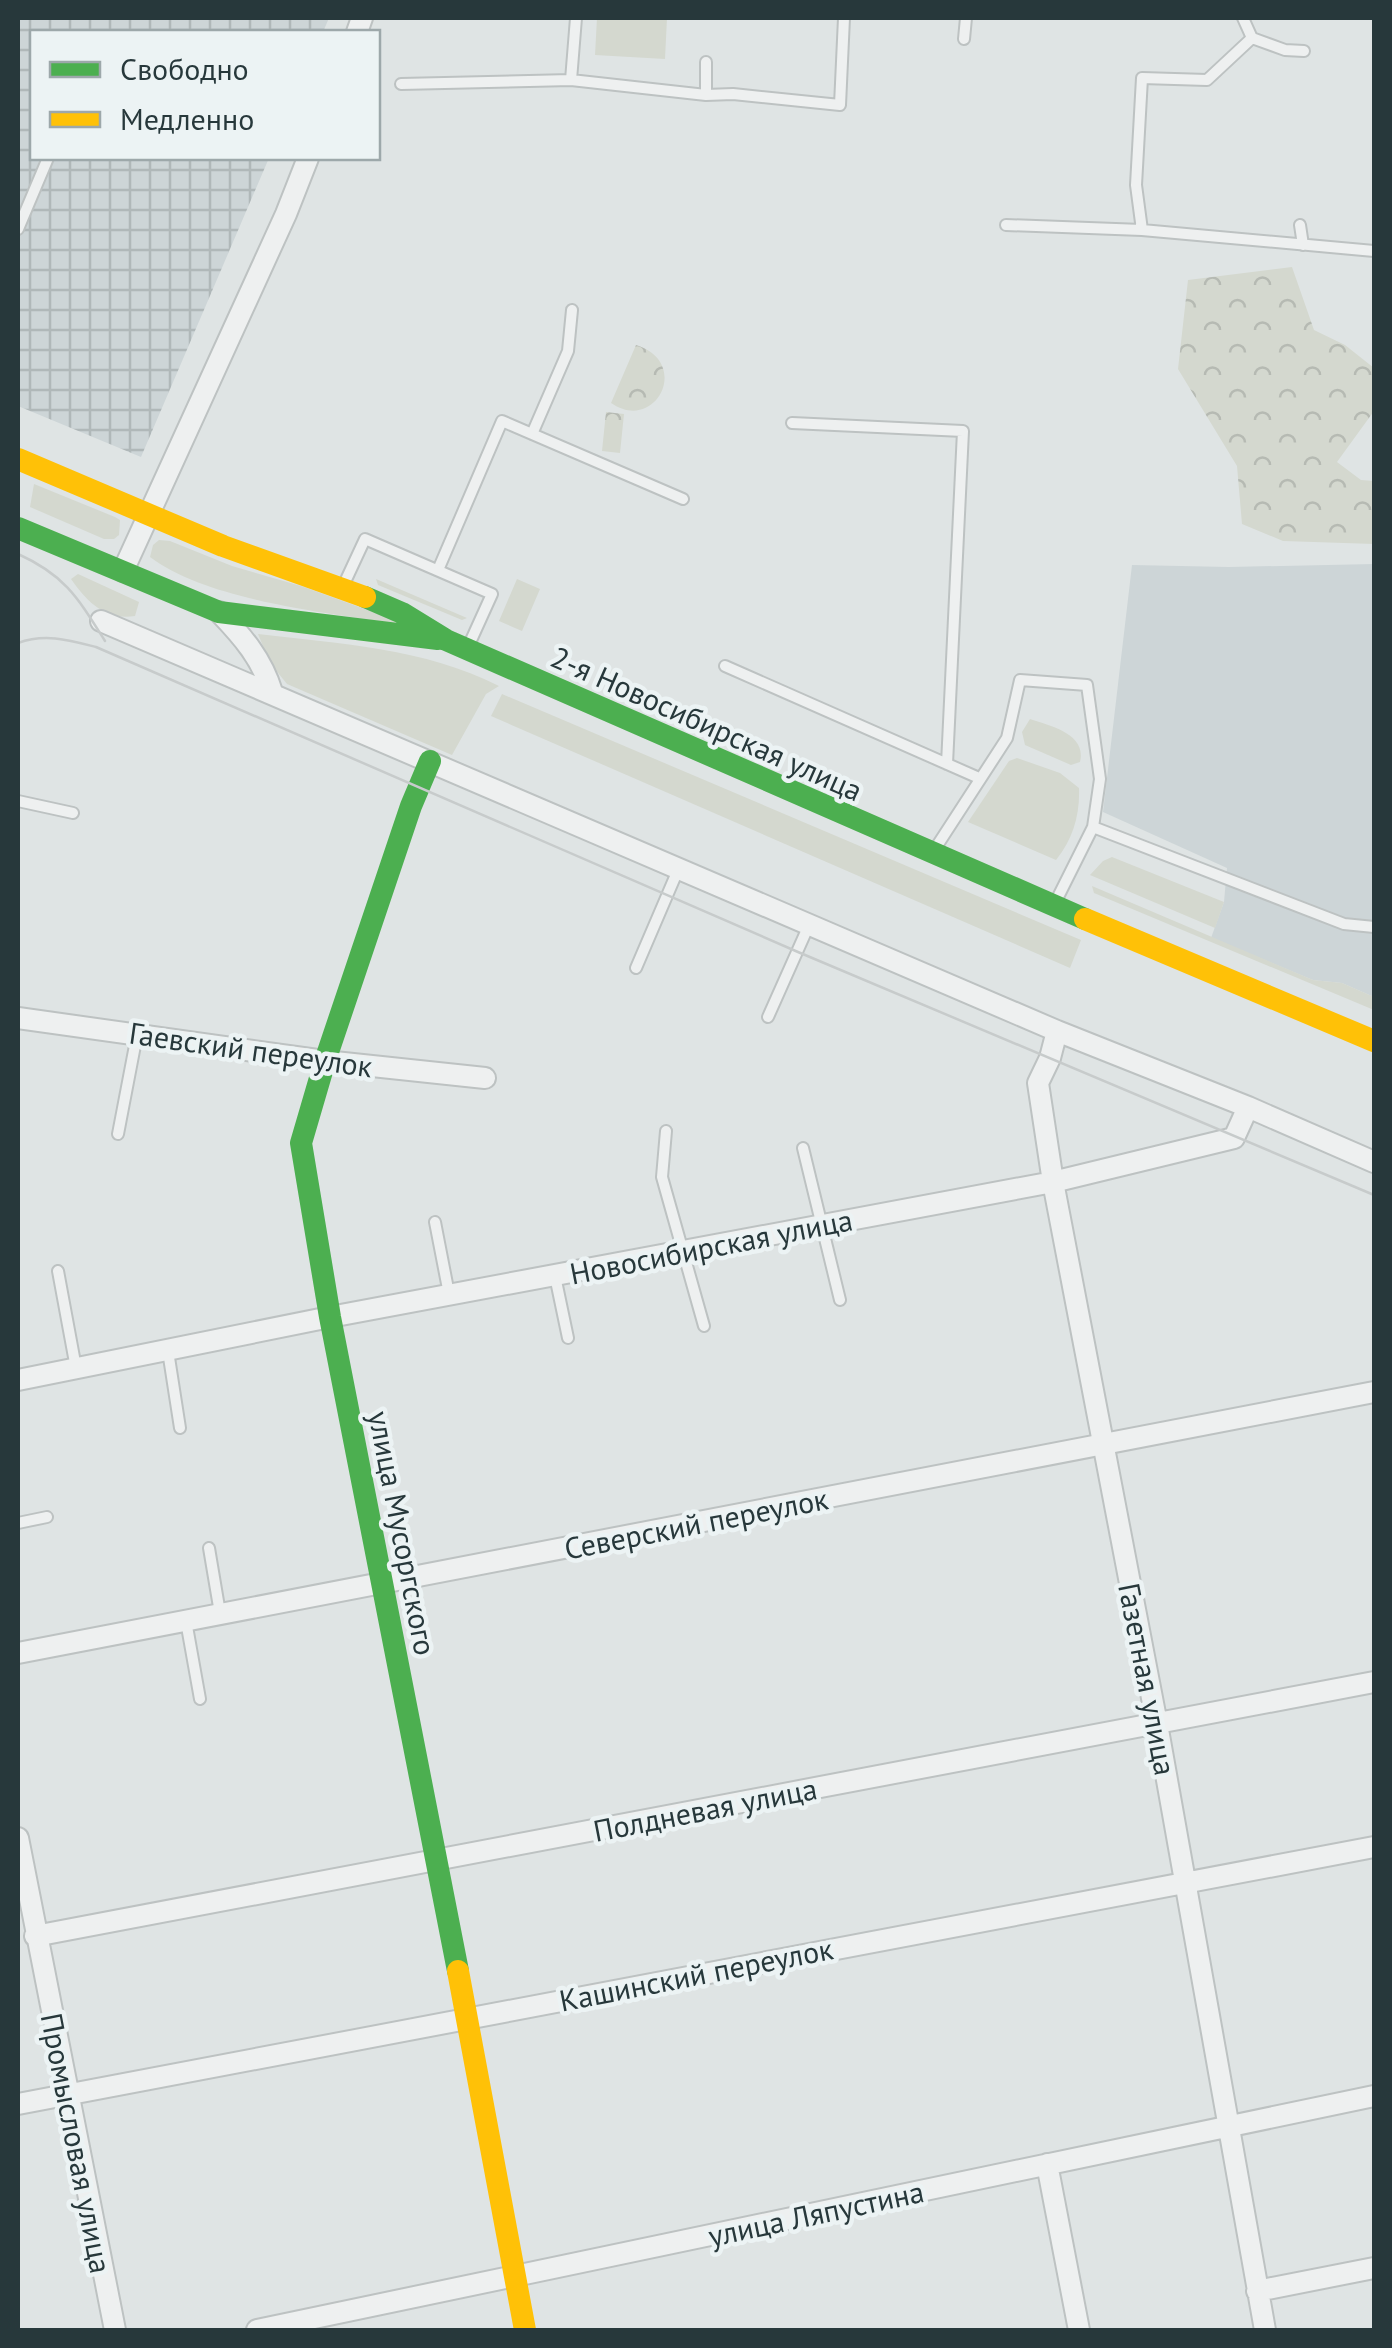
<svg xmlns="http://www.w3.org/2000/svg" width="1392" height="2348" viewBox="0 0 1392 2348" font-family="'PT Sans',sans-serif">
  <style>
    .built { fill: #cdd5d7 }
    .industrial { fill: url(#industrial-grid) }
    .green { fill: #d4d8cf }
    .forest { fill: url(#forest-crowns) }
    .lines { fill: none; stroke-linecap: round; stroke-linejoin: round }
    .lane-casing { stroke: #bdc2c2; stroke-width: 14 }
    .street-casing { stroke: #bdc2c2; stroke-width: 24 }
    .lane { stroke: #eef0f0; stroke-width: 10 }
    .street { stroke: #eef0f0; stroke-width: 20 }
    .fast { stroke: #4caf50; stroke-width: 22 }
    .slow { stroke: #ffc107; stroke-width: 22 }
    .tram { stroke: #c7cbcb; stroke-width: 2.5 }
    .labels { text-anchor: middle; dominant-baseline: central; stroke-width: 9; stroke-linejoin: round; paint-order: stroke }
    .street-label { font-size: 30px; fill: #27383b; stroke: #ecf3f4 }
  </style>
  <defs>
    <pattern id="industrial-grid" width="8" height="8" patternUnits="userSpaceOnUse" patternTransform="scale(2.5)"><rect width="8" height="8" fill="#cdd5d7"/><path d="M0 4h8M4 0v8" fill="none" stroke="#b0b8b9"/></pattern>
    <pattern id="forest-crowns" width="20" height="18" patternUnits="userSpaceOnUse" patternTransform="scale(2.5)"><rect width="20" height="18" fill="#d4d8cf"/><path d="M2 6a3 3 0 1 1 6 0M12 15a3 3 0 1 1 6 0" fill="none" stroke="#b6bab3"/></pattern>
  </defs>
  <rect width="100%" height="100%" fill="#dfe4e4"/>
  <!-- built -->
  <path class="built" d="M 1374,564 L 1374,997 L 1342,983 L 1313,980 L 1211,938 L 1224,902 L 1227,868 L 1103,812 L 1132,565 L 1229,567 Z"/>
  <!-- industrial -->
  <path class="industrial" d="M 18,18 L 329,18 L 323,32 L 32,32 L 32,158 L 269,158 L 141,457 L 18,406 Z"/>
  <!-- green -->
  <path class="green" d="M 597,18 L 667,18 L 665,59 L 595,55 Z
    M 34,484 L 115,517 L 120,520 L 119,535 L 114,539 L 104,539 L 30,507 Z
    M 159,540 L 170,541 L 232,566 L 301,586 L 412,626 C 337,614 209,602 150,557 L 153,545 Z
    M 78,574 L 139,602 L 135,616 C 106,621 87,602 71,579 Z
    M 376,579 L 467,618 L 462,620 L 378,585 Z
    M 517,579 L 540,589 L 522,631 L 499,621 Z
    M 258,634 C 341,644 424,648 499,686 L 486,694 L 452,755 L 287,684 L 270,663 Z
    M 502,694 L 1081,940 L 1070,968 L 491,716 Z
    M 1030,719 C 1051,726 1087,734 1080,762 L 1071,765 L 1025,745 L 1022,732 Z
    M 1017,758 L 1060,773 L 1079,788 C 1080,815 1073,839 1056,860 L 968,822 L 1009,761 Z
    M 1112,857 L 1224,902 L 1215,928 L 1090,875 L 1103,861 Z
    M 1092,886 L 1313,980 L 1342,983 L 1374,997 L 1374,1010 L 1094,893 Z"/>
  <!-- forest -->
  <path class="forest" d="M 1292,267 L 1314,330 L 1345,345 L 1374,368 L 1374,411 L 1337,462 L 1361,480 L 1374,481 L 1374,544 L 1283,541 L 1242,524 L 1237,466 L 1178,369 L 1188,280 Z
    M 636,345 C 692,362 656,434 611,403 Z
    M 606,412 L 624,414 L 620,453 L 602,451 Z"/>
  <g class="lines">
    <defs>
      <path id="lane" d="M 1243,18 L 1252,38 L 1285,50 L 1304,51
        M 964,39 L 966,18
        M 706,62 L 706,95 L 733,94 L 840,105 L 844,18
        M 571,80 L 576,18
        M 401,84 L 571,80 L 706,95
        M 1006,225 L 1142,230 L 1136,185 L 1142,78 L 1207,80 L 1252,38
        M 1300,225 L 1303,245
        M 18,229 L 48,158
        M 1142,230 L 1374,251
        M 792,423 L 963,431 L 947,764
        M 532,434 L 568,351 L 572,310
        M 438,570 L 502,421 L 683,499
        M 345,582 L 365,539 L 492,594 L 468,647
        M 725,666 L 979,778
        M 18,801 L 73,813
        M 1093,827 L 1344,924 L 1374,927
        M 933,852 L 1007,738 L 1020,680 L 1087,685 L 1100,779 L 1093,827 L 1054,905
        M 636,968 L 678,870
        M 768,1017 L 809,925
        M 666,1131 L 662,1177 L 704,1326
        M 118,1134 L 137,1035
        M 803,1148 L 840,1300
        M 435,1222 L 449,1294
        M 58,1271 L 76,1368
        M 555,1276 L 568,1338
        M 168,1351 L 180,1428
        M 18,1523 L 47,1517
        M 209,1548 L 220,1613
        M 186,1621 L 200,1699"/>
      <path id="street" d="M 357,32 L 362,18
        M 123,571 L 286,214 L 308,158
        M 219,612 C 243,637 262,659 272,692
        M 101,621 L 1057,1031 L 1248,1107
        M 18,1018 L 325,1061 L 485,1078
        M 1057,1031 L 1050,1058 L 1038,1083 L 1053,1182 L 1157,1724 L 1265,2330
        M 18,1380 L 330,1317 L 1053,1182 L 1234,1138 L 1248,1107 L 1374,1162
        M 18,1653 L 1374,1392
        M 18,1838 L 115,2330
        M 35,1936 L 1374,1682
        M 18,2104 L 1374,1847
        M 1047,2164 L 1079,2330
        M 1257,2291 L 1374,2268
        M 257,2330 L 1374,2096"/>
    </defs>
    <!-- lane casing -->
    <use href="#lane" class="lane-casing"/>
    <!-- street casing -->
    <use href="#street" class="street-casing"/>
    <!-- lane -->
    <use href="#lane" class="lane"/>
    <!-- street -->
    <use href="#street" class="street"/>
    <!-- fast -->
    <path class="fast" d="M 18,528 L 219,612 L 438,639
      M 365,597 L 402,613 L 446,640 L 1085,919
      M 430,761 L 411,806 L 325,1061 L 301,1143 L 330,1317 L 458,1971"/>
    <!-- slow -->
    <path class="slow" d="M 18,459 L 223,546 L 365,597
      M 1085,919 L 1374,1041
      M 458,1971 L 525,2330"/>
    <!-- tram -->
    <path class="tram" d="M 18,554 C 65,575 78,598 105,641
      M 18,643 C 45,633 69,640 96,647 L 798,952 L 1374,1195"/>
  </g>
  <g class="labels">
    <!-- street labels -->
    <g class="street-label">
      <text transform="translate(707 723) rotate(24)">2-я Новосибирская улица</text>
      <text transform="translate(251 1049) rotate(8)">Гаевский переулок</text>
      <text transform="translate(711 1246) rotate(-11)">Новосибирская улица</text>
      <text transform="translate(696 1523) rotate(-11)">Северский переулок</text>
      <text transform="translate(403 1533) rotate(79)">улица Мусоргского</text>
      <text transform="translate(1148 1679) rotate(79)">Газетная улица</text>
      <text transform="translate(705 1809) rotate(-11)">Полдневая улица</text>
      <text transform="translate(696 1974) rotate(-11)">Кашинский переулок</text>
      <text transform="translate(77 2143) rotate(79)">Промысловая улица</text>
      <text transform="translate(816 2213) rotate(-12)">улица Ляпустина</text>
    </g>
  </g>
  <!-- border -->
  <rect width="1392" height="2348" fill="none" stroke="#27383b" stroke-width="40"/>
  <!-- legend -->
  <rect x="30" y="30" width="350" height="130" fill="#ecf3f4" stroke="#9da8aa" stroke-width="2.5"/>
  <rect x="50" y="62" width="50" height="15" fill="#4caf50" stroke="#9da8aa" stroke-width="2.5"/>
  <text x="120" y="80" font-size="30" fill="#27383b">Свободно</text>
  <rect x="50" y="112" width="50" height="15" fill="#ffc107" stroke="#9da8aa" stroke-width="2.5"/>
  <text x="120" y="130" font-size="30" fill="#27383b">Медленно</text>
</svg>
